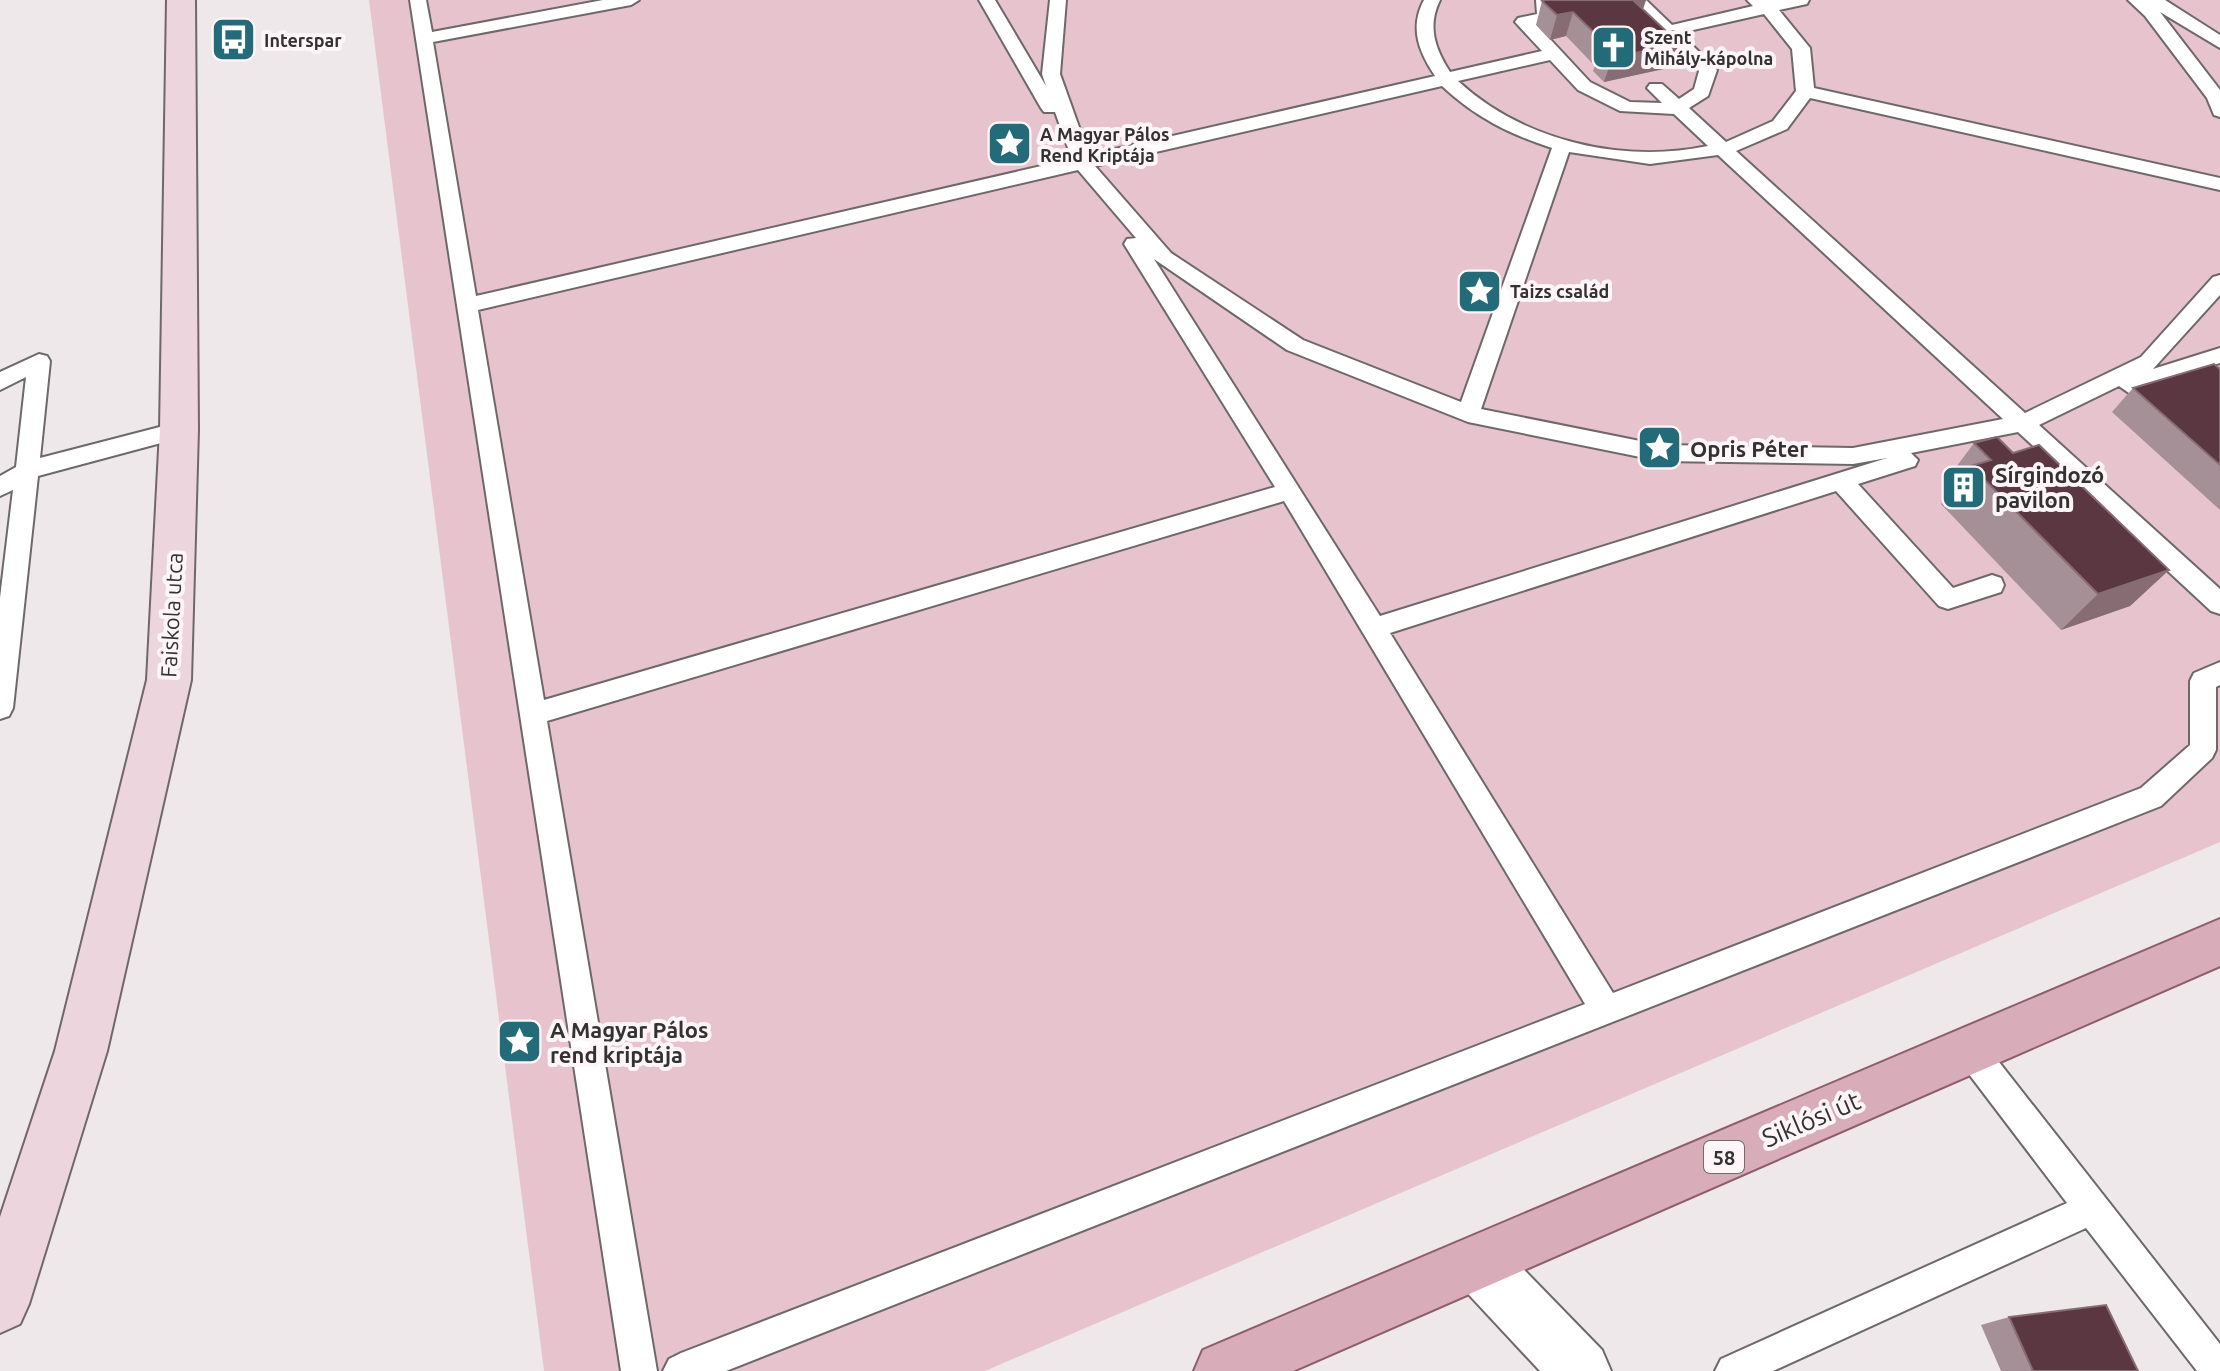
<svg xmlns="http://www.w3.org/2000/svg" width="2220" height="1371" viewBox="0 0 2220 1371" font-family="Ubuntu,sans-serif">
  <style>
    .green { fill: #e7c4cd }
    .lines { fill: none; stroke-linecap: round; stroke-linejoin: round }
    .lane-casing { stroke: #6e686a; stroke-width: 4 }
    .street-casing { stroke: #6e686a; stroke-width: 4 }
    .secondary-casing { stroke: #6e686a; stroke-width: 4 }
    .primary-casing { stroke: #8e5d6b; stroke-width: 4 }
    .lane { fill: #fff; fill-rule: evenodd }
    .street { fill: #fff; fill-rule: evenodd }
    .secondary { fill: #ecd5dc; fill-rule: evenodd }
    .primary { fill: #d9acb9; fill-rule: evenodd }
    .wall { fill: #a49096 }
    .shaded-wall { fill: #876c74 }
    .building { fill: #5a3741; stroke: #876c74; stroke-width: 2 }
    .labels { text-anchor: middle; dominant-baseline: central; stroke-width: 8; stroke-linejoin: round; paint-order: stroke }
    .far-poi-label { font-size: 18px; font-weight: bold; fill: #333131; stroke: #fdf5f7; text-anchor: start }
    .shield { fill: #fdf5f7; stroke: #706c6c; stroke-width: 2 }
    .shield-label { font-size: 20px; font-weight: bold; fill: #333131 }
    .poi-label { font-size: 22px; font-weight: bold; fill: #333131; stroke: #fdf5f7; text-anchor: start }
    .street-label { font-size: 22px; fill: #333131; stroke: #fdf5f7 }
    .near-street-label { font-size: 26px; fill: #333131; stroke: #fdf5f7 }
  </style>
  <rect width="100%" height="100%" fill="#efe8ea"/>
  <!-- green -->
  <path class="green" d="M 369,0 L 2220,0 L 2220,842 L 985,1371 L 544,1371 Z"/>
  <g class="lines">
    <defs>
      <path id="lane" d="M 410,0 L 426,0 L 432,32 L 603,0 L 639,0 L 631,5 L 433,42 L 476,296 L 1072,159 L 1055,112 L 1044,112 L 1041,108 L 979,0 L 995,0 L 1046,86 L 1042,74 L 1050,0 L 1066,0 L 1060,74 L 1089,155 L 1435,76 C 1419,52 1409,28 1424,0 L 1440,0 C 1427,26 1435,49 1450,72 L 1542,51 L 1515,22 L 1518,18 L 1537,14 L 1536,0 L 1552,0 L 1555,17 L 1552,21 L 1536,24 L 1590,82 L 1630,102 L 1662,103 L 1647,88 L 1650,84 L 1662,84 L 1679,99 L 1694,89 L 1699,71 L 1628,0 L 1646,0 L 1672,25 L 1753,6 L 1747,0 L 1809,0 L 1807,4 L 1779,10 L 1810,48 L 1814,88 L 2220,178 L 2220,190 L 1810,98 L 1787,129 L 1736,151 L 2025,413 L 2141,357 L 2213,277 L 2220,275 L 2220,295 L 2153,369 L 2220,348 L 2220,363 L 2129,393 L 2119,386 L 2039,425 L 2220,589 L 2220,614 L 2211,611 L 2018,432 L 1911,453 L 1918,460 L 1915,466 L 1858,484 L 1953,588 L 1992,575 L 2001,578 L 2004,585 L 2001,592 L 1948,609 L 1939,606 L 1836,491 L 1390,633 L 1613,993 L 2141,788 L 2190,745 L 2190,681 L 2194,673 L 2220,662 L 2220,685 L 2216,687 L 2216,750 L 2212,758 L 2161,806 L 726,1371 L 663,1371 L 669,1359 L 681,1353 L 1585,1004 L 1284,501 L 547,721 L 657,1371 L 621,1371 ZM 1764,14 L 1792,49 L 1796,91 L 1773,121 L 1726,142 L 1689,108 L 1708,96 L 1717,70 L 1680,33 ZM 1550,60 L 1578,90 L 1620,111 L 1674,114 L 1708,146 C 1622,164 1523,141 1458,81 ZM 1442,86 C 1475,117 1509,134 1552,148 L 1461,402 L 1303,340 L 1171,253 L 1095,166 ZM 1569,152 L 1650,164 L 1718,155 L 2003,419 L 1853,448 L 1660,445 L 1481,409 ZM 1078,170 L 1136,238 L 1127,239 L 1124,244 L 1275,487 L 544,700 L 478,310 ZM 1154,259 L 1287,350 L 1468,422 L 1660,461 L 1853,464 L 1887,458 L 1380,616 Z
        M 2128,0 L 2165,0 L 2220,35 L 2220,48 L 2160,12 L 2220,90 L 2220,117 L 2214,115 L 2207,98 L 2145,16 Z
        M 39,354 L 47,356 L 50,361 L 40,458 L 179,422 L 187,424 L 190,430 L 187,436 L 38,476 L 13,708 L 9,716 L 0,719 L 0,598 L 13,490 L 0,496 L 0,476 L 16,467 L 26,377 L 0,390 L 0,372 Z
        M 1970,1035 L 1981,1039 L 2220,1344 L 2220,1371 L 2197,1371 L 2086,1228 L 1773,1371 L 1715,1371 L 1721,1359 L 2067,1203 L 1959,1061 L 1955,1050 L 1959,1039 Z"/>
      <path id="street" d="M 1478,1234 L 1498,1243 L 1602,1350 L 1611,1371 L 1540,1371 L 1458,1283 L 1449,1263 L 1458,1243 Z"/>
      <path id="secondary" d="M 167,0 L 195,0 L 198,430 L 191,680 L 107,1051 L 29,1304 L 20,1324 L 0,1333 L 0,1217 L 55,1051 L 147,680 L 160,430 Z"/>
      <path id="primary" d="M 2220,919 L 2220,966 L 1293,1371 L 1194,1371 L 1203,1350 Z"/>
    </defs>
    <!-- lane casing -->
    <use href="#lane" class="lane-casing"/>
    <!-- street casing -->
    <use href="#street" class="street-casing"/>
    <!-- secondary casing -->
    <use href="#secondary" class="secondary-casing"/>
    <!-- primary casing -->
    <use href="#primary" class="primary-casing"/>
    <!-- lane -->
    <use href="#lane" class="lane"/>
    <!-- street -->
    <use href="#street" class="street"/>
    <!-- secondary -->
    <use href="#secondary" class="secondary"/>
    <!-- primary -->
    <use href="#primary" class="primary"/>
  </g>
  <!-- wall -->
  <path class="wall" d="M 1646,0 L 1643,9 L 1677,66 L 1604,82 L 1593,71 L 1595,66 L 1566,36 L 1550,40 L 1536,25 L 1542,1 Z
    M 2220,369 L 2220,510 L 2112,412 L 2133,388 Z
    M 1974,443 L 2013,453 L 2169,570 L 2130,606 L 2061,630 L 1941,504 L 1952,489 L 1945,482 Z
    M 2009,1317 L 2138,1371 L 2001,1371 L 1981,1325 Z"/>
  <!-- shaded-wall -->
  <path class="shaded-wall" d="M 1632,0 L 1646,0 L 1639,20 Z
    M 1573,12 L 1566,36 L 1550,40 L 1557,15 Z
    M 1686,42 L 1677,66 L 1604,82 L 1612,58 Z
    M 2169,570 L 2130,606 L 2061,630 L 2098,594 Z"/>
  <!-- building -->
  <path class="building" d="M 1545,0 L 1633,0 L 1667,32 L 1674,31 L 1686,42 L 1612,58 L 1601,47 L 1607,45 L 1573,12 L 1557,15 L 1542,1 Z
    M 2214,364 L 2220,369 L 2220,465 L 2133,388 Z
    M 1997,437 L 2013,453 L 2039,445 L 2169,570 L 2098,594 L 1971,466 L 1991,460 L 1974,443 Z
    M 2106,1305 L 2138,1371 L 2033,1371 L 2009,1317 Z"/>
  <!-- icons -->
  <defs>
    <symbol id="bus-square" viewBox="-11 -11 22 22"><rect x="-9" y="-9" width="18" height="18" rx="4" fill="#236b78" stroke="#fdf5f7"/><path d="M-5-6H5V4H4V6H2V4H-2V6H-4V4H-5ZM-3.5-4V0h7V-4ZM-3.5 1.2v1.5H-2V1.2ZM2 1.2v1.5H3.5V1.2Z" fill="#fff"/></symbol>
    <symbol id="church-square" viewBox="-11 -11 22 22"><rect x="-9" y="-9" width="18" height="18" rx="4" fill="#236b78" stroke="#fdf5f7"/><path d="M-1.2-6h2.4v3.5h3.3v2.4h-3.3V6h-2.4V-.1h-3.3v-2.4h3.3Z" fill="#fff"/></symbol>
    <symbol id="sight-square" viewBox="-11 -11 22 22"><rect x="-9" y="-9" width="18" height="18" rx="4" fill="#236b78" stroke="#fdf5f7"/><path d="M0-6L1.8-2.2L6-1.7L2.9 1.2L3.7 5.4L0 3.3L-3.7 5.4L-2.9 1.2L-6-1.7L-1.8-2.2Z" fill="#fff"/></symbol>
    <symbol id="building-square" viewBox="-11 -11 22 22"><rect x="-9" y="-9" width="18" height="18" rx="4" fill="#236b78" stroke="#fdf5f7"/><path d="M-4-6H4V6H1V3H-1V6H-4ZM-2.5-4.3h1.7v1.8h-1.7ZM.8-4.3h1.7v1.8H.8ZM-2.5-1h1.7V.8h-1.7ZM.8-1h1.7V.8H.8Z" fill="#fff"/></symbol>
  </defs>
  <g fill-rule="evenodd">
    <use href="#bus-square" x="208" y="14" width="51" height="51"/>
    <use href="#church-square" x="1588" y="22" width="51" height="51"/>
    <use href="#sight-square" x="984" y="118" width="51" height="51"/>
    <use href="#sight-square" x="1454" y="266" width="51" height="51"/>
    <use href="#sight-square" x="1634" y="422" width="51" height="51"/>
    <use href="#building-square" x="1938" y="462" width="51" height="51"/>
    <use href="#sight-square" x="494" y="1016" width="51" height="51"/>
  </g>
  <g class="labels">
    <!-- far-poi labels -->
    <g class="far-poi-label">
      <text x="1644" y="37">Szent<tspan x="1644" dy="21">Mihály-kápolna</tspan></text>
      <text x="264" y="40">Interspar</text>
      <text x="1040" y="134">A Magyar Pálos<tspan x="1040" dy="21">Rend Kriptája</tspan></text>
      <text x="1510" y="291">Taizs család</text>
    </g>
    <!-- shield labels -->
    <rect class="shield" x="1704" y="1141" width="40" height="32" rx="6"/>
    <g class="shield-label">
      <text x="1724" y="1157">58</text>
    </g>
    <!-- poi labels -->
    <g class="poi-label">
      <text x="1690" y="448">Opris Péter</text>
      <text x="1995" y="474">Sírgindozó<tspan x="1995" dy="25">pavilon</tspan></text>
      <text x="550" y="1029">A Magyar Pálos<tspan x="550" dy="25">rend kriptája</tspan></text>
    </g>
    <!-- street labels -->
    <g class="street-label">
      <text transform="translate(171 615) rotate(-87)">Faiskola utca</text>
    </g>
    <!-- near-street labels -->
    <g class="near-street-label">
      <text transform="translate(1811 1119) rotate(-23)">Siklósi út</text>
    </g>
  </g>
</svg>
